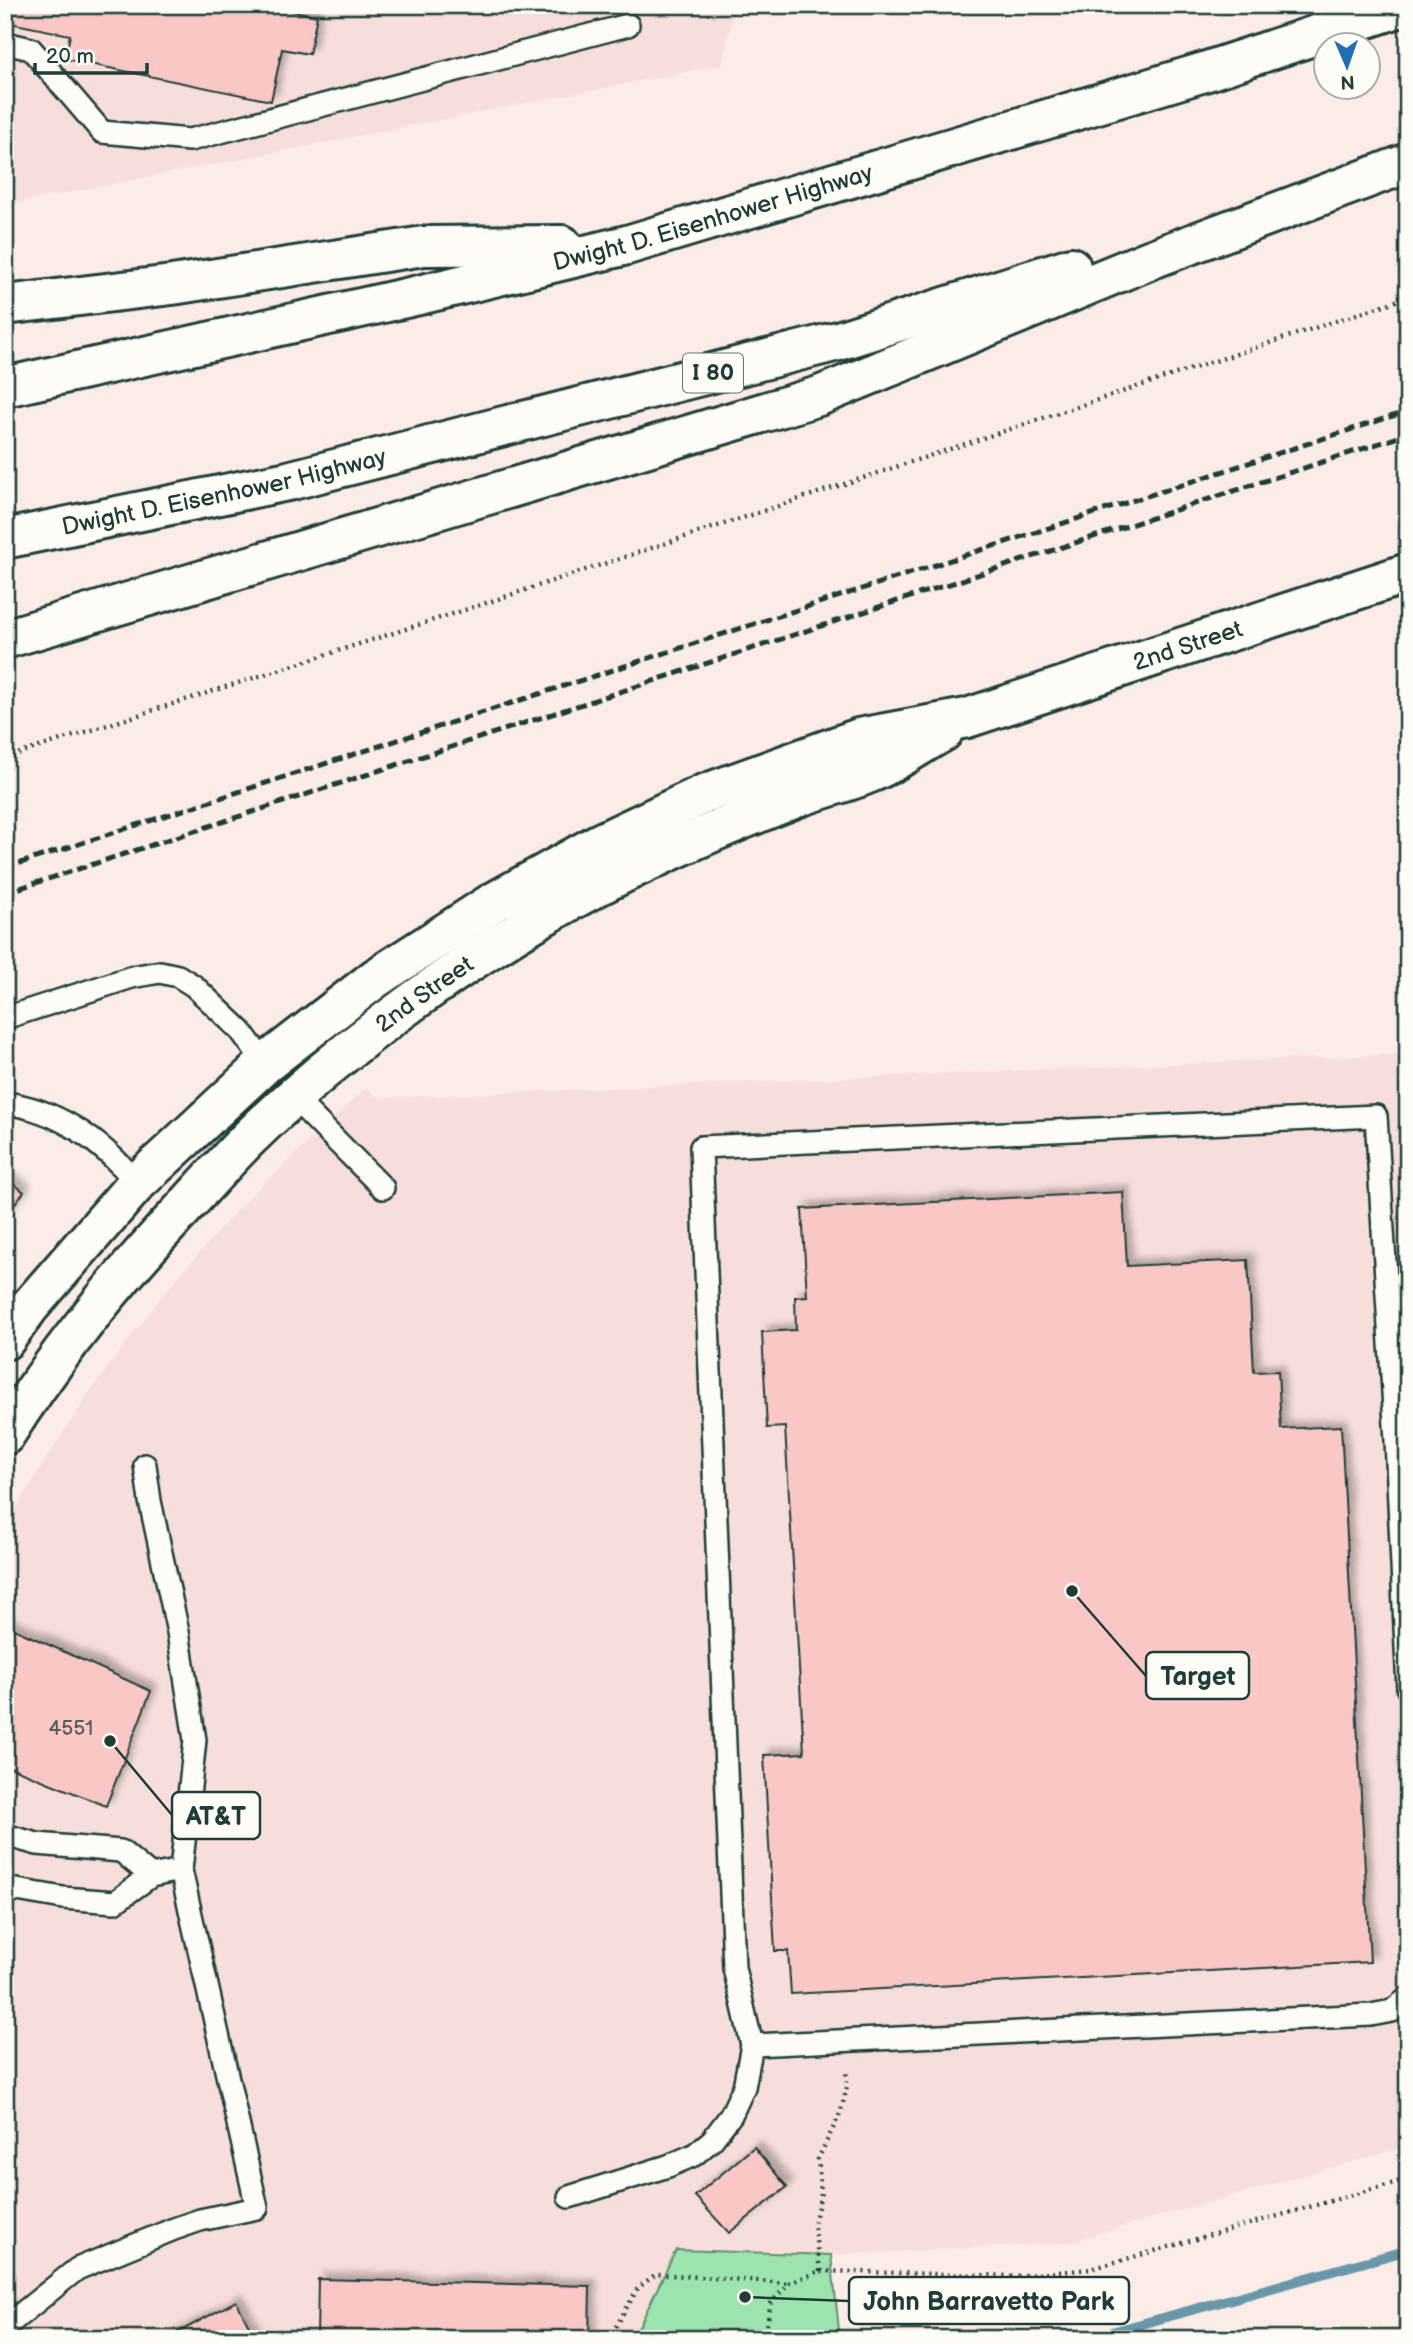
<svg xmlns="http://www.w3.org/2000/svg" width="1413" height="2344" viewBox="0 0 1413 2344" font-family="'Balsamiq Sans',sans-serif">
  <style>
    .built { fill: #f7dedb }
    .green { fill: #9de3b0; stroke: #5e9072; stroke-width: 2 }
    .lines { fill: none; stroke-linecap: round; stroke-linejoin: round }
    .stream { stroke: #6897aa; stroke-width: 10 }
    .building { fill: #f9c8c6; stroke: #1f3d34; stroke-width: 2; filter: url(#shadow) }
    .lane-casing { stroke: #1f3d34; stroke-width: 26 }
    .secondary-casing { stroke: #1f3d34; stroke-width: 44 }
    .highway-casing { stroke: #1f3d34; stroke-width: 44 }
    .path { stroke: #1f3d34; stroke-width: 4.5; stroke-dasharray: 2 5; stroke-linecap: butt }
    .lane { stroke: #fdfcf7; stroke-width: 21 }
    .secondary { stroke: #fdfcf7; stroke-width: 38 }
    .highway { stroke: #fdfcf7; stroke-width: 38 }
    .rail { stroke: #1f3d34; stroke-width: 5; stroke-dasharray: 10 5; stroke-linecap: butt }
    .labels { text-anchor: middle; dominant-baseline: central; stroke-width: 7; stroke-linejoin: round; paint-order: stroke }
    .number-label { font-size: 21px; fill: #566058 }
    .shield { fill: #fdfcf7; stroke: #62766e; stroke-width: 2 }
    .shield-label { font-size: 23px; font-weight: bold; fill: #1f3d34 }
    .street-label { font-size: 24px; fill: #1f3d34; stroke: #fdfcf7 }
    .leader { fill: none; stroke: #1f3d34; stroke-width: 2.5 }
    .callout-dot { fill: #1f3d34; stroke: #fdfcf7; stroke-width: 2.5 }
    .callout { fill: #fdfcf7; stroke: #1f3d34; stroke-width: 2.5 }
    .callout-label { font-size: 26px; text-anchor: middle; font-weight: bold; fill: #1f3d34 }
  </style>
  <defs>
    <filter id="shadow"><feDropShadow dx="6" dy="-6" stdDeviation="3.5" flood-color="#0004"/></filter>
  </defs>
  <rect width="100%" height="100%" fill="#fcece8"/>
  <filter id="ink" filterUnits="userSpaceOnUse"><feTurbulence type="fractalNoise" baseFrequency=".0143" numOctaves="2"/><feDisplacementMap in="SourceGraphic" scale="14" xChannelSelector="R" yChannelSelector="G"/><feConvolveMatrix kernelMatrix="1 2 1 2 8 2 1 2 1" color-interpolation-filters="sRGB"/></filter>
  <g filter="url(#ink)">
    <!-- built -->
    <path class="built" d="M 5,5 L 735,5 L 722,65 L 5,205 Z
      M 1408,1054 L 1408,2146 L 1066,2243 L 831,2255 L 677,2250 L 633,2339 L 5,2339 L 5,1527 L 39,1470 L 89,1393 L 161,1297 L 244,1202 L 367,1087 L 378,1098 Z"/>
    <!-- green -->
    <path class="green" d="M 676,2250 L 831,2255 L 840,2339 L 633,2339 Z"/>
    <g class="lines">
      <!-- stream -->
      <path class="stream" d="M 1087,2339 L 1408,2250"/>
    </g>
    <!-- building -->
    <path class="building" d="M 5,5 L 280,5 L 279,8 L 317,16 L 309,54 L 282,49 L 271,101 L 65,59 L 70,35 L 5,22 Z
      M 5,1177 L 24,1192 L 5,1216 Z
      M 1123,1192 L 1127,1266 L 1248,1260 L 1254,1372 L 1278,1371 L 1281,1429 L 1341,1426 L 1370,1962 L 791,1994 L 788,1951 L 775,1951 L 764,1755 L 804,1753 L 785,1427 L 767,1428 L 762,1332 L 796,1330 L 795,1297 L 807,1296 L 802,1209 Z
      M 5,1625 L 151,1691 L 106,1806 L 5,1765 Z
      M 754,2147 L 787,2187 L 729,2233 L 695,2196 Z
      M 318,2279 L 590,2286 L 589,2339 L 317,2339 Z
      M 236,2301 L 256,2339 L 166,2339 Z"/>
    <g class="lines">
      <defs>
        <path id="lane" d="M 5,43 L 31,49 L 102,132 L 190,140 L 628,25
          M 5,1018 L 132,977 L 160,972 L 178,976 L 194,986 L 241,1031 L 265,1064
          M 294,1098 L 383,1188
          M 5,1103 C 60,1110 102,1142 137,1183
          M 145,1465 L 150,1501 L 178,1632 L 195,1740 L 181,1870
          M 5,1835 L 37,1844 L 121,1851 L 151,1876
          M 5,1888 L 63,1898 L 115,1902 L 151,1876 L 181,1870 L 257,2208 L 200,2220 L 174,2229 L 77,2269 L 5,2327
          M 752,2045 L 1371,2015 L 1392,2011 L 1408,1998
          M 569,2197 L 668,2166 L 694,2155 L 712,2140 L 731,2115 L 744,2087 L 752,2045 L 734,1968 L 701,1147 L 1376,1116 L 1396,1441 L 1408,1689"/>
        <g id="secondary">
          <path id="s1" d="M 5,1340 L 30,1306 L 137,1183 L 265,1064 L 376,978 L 492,903 L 598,844 L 704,794 L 859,738 L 967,718 L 1408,573"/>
          <path id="s2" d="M 5,1435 C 57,1353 117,1279 183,1209 C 205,1185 226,1161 249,1138 C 346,1043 478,949 598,886 C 662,853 729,824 796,798 C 820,789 846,783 870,773 C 895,763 919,745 943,732"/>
        </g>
        <g id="highway">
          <path d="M 5,305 L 172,285 L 424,246 L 562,245"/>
          <path id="s3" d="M 5,387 L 419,295 L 627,245 L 1201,73 L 1407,5"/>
          <path id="s4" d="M 5,539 L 288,481 L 838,341 L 1071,267"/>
          <path d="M 5,639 L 819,396 L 1149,260 L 1408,163"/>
        </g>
      </defs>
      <!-- lane casing -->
      <use href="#lane" class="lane-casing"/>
      <!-- secondary casing -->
      <use href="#secondary" class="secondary-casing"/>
      <!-- highway casing -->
      <use href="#highway" class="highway-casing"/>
      <!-- path -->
      <path class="path" d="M 5,758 L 471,608 L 1408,297
        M 820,2271 L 814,2225 L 821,2193 L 818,2159 L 840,2114 L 847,2087 L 846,2070
        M 609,2339 L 638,2288 L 656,2274 L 788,2283
        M 768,2339 L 767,2324 L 771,2303 L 789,2283 L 820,2271 L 1017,2276 L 1091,2269 L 1408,2179"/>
      <!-- lane -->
      <use href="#lane" class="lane"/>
      <!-- secondary -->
      <use href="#secondary" class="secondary"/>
      <!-- highway -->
      <use href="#highway" class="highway"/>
      <!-- rail -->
      <path class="rail" d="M 5,868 L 1408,411
        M 5,893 L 1408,434"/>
    </g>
  </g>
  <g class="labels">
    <!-- number labels -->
    <g class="number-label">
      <text x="71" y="1728">4551</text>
    </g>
    <!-- shield labels -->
    <rect class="shield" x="683" y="353.5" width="60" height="39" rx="5"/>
    <g class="shield-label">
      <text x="713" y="373">I 80</text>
    </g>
    <!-- street labels -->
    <g class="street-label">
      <text stroke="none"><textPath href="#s3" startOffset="728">Dwight D. Eisenhower Highway</textPath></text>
      <text stroke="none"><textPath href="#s4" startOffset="224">Dwight D. Eisenhower Highway</textPath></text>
      <text stroke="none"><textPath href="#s1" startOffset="1404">2nd Street</textPath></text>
      <text stroke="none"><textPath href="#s2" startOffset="612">2nd Street</textPath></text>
    </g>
  </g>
  <!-- callouts -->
  <path class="leader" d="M1072 1591L1146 1676M110 1741L172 1815M745 2297L849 2301"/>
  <g class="callout-dot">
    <circle cx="1072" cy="1591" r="7"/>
    <circle cx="110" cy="1741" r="7"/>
    <circle cx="745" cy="2297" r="7"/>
  </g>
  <g class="callout">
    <rect x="1146" y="1652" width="103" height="47" rx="7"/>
    <rect x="172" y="1792" width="88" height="47" rx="7"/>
    <rect x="849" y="2277" width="280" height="47" rx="7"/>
  </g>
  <g class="callout-label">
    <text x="1198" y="1685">Target</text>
    <text x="216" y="1825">AT&amp;T</text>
    <text x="989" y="2310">John Barravetto Park</text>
  </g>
  <!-- margin -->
  <rect width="1413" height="2344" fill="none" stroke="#fdfcf7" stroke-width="28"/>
  <rect x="14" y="14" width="1385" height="2316" fill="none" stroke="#1f3d34" stroke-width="2.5" filter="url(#ink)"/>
  <!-- north arrow -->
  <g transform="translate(1347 66) rotate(178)"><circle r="33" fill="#fdfcf7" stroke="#a4b0a9" stroke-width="2"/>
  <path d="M0-5L12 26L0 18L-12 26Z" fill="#1f6fb2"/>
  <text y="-10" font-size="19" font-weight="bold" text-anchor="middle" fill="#1f3d34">N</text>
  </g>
  <!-- scale -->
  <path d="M35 63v10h112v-10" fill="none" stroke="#1f3d34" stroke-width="3.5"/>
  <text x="46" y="63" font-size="21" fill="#1f3d34" stroke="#fdfcf7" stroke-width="5" paint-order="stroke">20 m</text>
</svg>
